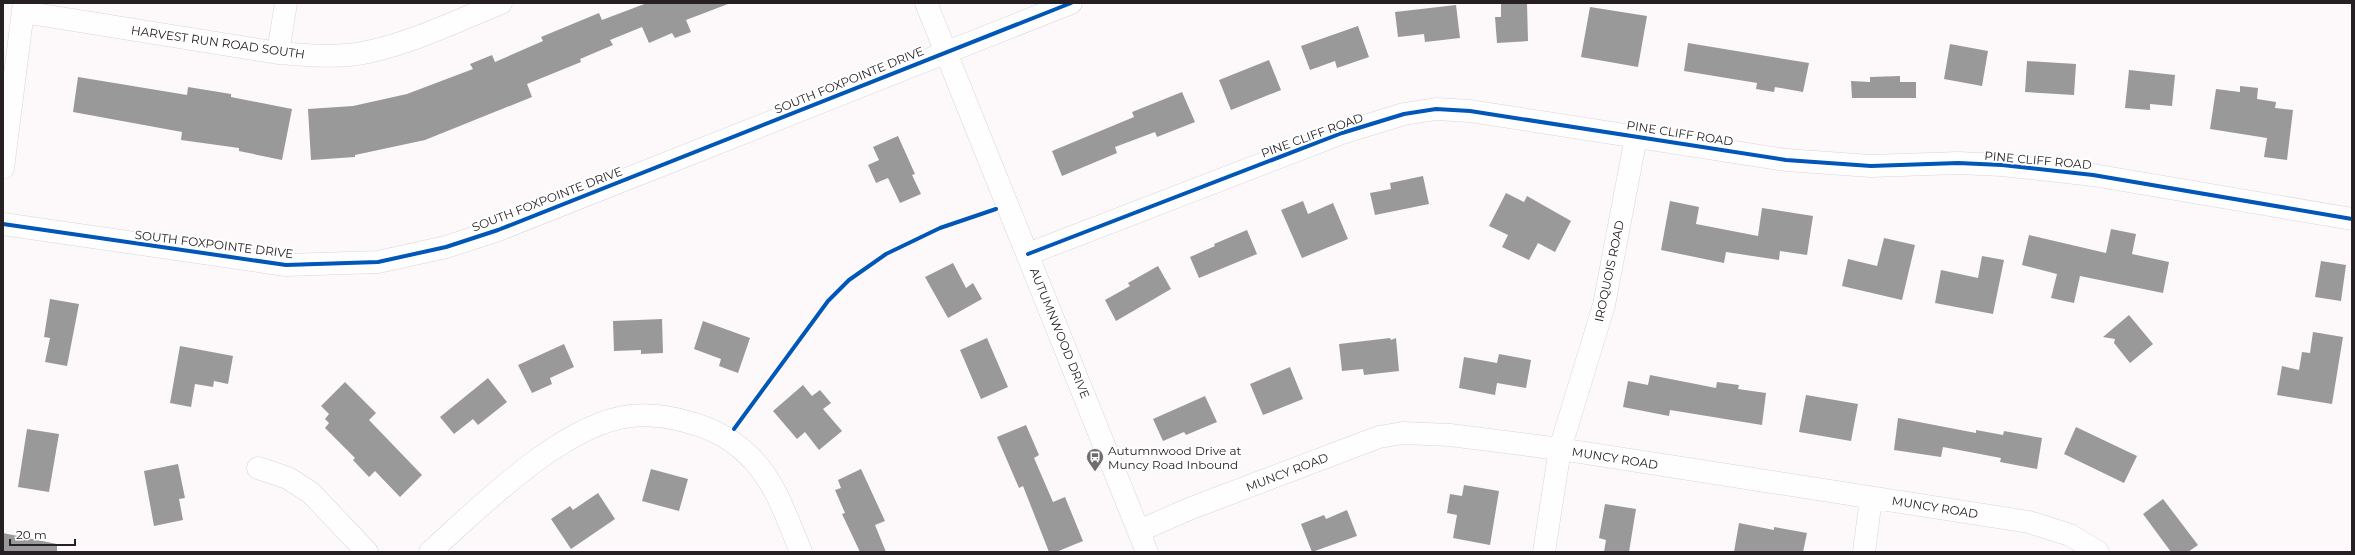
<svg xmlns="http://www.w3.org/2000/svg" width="2355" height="555" viewBox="0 0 2355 555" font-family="Montserrat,sans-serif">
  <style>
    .building { fill: #989998 }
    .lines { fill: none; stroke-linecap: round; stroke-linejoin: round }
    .minor-casing { stroke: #dad4d8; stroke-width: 23 }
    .minor { stroke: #fffefe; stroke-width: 22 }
    .cycleway-casing { stroke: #fff; stroke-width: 6 }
    .cycleway { stroke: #0057b8; stroke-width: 4 }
    .labels { text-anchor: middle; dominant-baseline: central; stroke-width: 4; stroke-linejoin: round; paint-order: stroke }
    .street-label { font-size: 12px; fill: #262024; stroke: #fff }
    .poi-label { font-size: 12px; fill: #262024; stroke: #fff; text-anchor: start }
  </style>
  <rect width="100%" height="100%" fill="#fdf9fb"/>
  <!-- building -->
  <path class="building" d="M 647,3 L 728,4 L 686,20 L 691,32 L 675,38 L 672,33 L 649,43 L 642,27 L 610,40 L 613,45 L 580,59 L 581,62 L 527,84 L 532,97 L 425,140 L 355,155 L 355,157 L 311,160 L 308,109 L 353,106 L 407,94 L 473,69 L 470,64 L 492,55 L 495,62 L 543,41 L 541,37 L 599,13 L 602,20 Z
    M 1501,3 L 1527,3 L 1528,41 L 1497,43 L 1495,17 L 1501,17 Z
    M 1456,5 L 1460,38 L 1425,42 L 1424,34 L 1398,37 L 1395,12 Z
    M 1590,7 L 1647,16 L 1638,67 L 1581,57 Z
    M 1358,26 L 1369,57 L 1337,68 L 1335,61 L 1310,70 L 1301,46 Z
    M 1688,43 L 1809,63 L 1803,92 L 1775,87 L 1774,92 L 1756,89 L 1757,83 L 1684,71 Z
    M 1950,44 L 1988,51 L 1982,86 L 1944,79 Z
    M 1269,60 L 1281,90 L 1231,110 L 1219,80 Z
    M 2027,61 L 2076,64 L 2074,95 L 2025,92 Z
    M 2129,70 L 2175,75 L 2172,106 L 2150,104 L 2150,110 L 2125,108 Z
    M 1900,76 L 1900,82 L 1916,82 L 1916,98 L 1852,98 L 1851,81 L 1870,82 L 1870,77 Z
    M 78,77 L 187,95 L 188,87 L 231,94 L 231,97 L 292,109 L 282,160 L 239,151 L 239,148 L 181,140 L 182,132 L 73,112 Z
    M 2240,86 L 2258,88 L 2257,99 L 2276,102 L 2275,108 L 2293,110 L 2287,160 L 2264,157 L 2267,138 L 2210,129 L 2216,89 L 2240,92 Z
    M 1182,92 L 1195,122 L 1157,137 L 1155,132 L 1115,147 L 1117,153 L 1062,176 L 1052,151 L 1134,117 L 1132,112 Z
    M 898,136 L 915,174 L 912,175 L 921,194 L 900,203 L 888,178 L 876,183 L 868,165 L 879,160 L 873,147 Z
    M 1423,176 L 1429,204 L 1375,215 L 1370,193 L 1391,189 L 1390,183 Z
    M 1506,193 L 1524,202 L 1527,196 L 1571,221 L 1555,252 L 1538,243 L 1529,260 L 1502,247 L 1508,235 L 1489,226 Z
    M 1303,201 L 1308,214 L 1333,203 L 1348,239 L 1302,258 L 1281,210 Z
    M 1670,201 L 1699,207 L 1696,224 L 1758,236 L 1762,208 L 1813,216 L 1807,255 L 1780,251 L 1779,260 L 1726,252 L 1724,263 L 1661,250 Z
    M 2111,229 L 2136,234 L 2132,254 L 2169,262 L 2163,293 L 2080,276 L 2074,303 L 2051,298 L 2057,274 L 2022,265 L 2029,235 L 2106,253 Z
    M 1247,230 L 1257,254 L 1199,278 L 1190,257 L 1215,246 L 1214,244 Z
    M 1884,238 L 1915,245 L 1902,300 L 1842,286 L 1848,259 L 1877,266 Z
    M 1982,256 L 2004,260 L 1993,314 L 1935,303 L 1941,270 L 1978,278 Z
    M 2321,261 L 2346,265 L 2341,301 L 2315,297 Z
    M 953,263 L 966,288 L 973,283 L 982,299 L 948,318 L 925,277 Z
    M 1158,266 L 1171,289 L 1116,321 L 1105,300 L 1130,286 L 1128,283 Z
    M 50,299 L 79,304 L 67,366 L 45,362 L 50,338 L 44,337 Z
    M 2129,315 L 2153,344 L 2130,363 L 2114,343 L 2115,339 L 2103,337 Z
    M 662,319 L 663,353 L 641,354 L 641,350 L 614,351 L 613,321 Z
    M 703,321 L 750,338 L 738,373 L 719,366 L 721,359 L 694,349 Z
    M 2313,332 L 2343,337 L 2332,404 L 2277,395 L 2282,366 L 2299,370 L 2302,352 L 2310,353 Z
    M 987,338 L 1008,387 L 981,399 L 960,350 Z
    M 1390,338 L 1391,340 L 1396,338 L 1399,371 L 1364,375 L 1363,369 L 1342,371 L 1339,344 Z
    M 564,344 L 574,367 L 550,378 L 552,384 L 532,393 L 518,365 Z
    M 180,346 L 233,356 L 228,384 L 214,381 L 213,387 L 195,384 L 191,407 L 170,403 Z
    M 1499,354 L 1531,360 L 1526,388 L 1497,383 L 1495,395 L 1459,388 L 1464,357 L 1497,363 Z
    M 1290,367 L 1303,399 L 1263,415 L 1250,384 Z
    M 1650,375 L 1716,388 L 1717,382 L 1739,385 L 1738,389 L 1766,393 L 1762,425 L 1670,410 L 1669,416 L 1623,407 L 1628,381 L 1648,385 Z
    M 488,378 L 507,402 L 478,425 L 473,419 L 454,434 L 440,417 Z
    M 345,382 L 376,413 L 369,420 L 422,475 L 400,497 L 375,471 L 369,477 L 353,460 L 355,458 L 325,428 L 329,423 L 325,419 L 329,414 L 321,406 Z
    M 803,385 L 812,396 L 820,390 L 831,403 L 823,409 L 842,431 L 819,450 L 805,432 L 797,439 L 773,411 Z
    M 1806,395 L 1858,404 L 1851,441 L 1799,432 Z
    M 1205,396 L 1217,422 L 1186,435 L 1184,432 L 1163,441 L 1153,419 Z
    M 1898,418 L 1976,433 L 1976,430 L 2003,435 L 2004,431 L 2042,438 L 2037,469 L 2000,462 L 2001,458 L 1943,447 L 1941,457 L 1894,450 Z
    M 1026,425 L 1039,455 L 1034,458 L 1053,502 L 1065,497 L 1083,541 L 1056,552 L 1049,552 L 1023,486 L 1019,488 L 997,437 Z
    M 2076,427 L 2137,456 L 2124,483 L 2064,454 Z
    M 27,429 L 59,434 L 49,492 L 18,487 Z
    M 178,464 L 185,498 L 179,499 L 183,520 L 154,526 L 144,471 Z
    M 651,469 L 688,479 L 679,511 L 642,501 Z
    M 861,469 L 885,521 L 875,525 L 886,552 L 860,552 L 842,514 L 845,513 L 835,490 L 841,488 L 838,480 Z
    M 1464,485 L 1499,491 L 1490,545 L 1453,538 L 1457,515 L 1447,513 L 1450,494 L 1462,496 Z
    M 598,493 L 615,519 L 571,549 L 551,519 L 570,506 L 573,510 Z
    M 2163,499 L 2198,545 L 2188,552 L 2171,552 L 2143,514 Z
    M 1605,504 L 1636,509 L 1629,552 L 1604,552 L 1606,540 L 1599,538 Z
    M 1347,510 L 1357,536 L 1312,552 L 1301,524 L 1324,515 L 1326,519 Z
    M 1739,523 L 1774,530 L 1774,527 L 1807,533 L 1803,552 L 1734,552 Z
    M 3,533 L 57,544 L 57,552 L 3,552 Z"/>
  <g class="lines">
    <defs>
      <path id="minor" d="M 926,3 L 1147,552
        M 23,12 L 278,53 C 309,55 341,59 372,51 C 416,41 459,20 501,3
        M 278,53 L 286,3
        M 3,168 L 24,3
        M 3,224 L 286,265 L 378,262 L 446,247 L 498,230 L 1071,3
        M 1028,254 L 1342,133 L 1404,114 L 1436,109 L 1470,111 L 1786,160 L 1871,166 L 1958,163 L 2002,165 L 2093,175 L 2352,219
        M 258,468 L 288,478 L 311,493 L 367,552
        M 1139,531 L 1189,509 L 1379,437 L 1403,433 L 1450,435 L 1560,449 L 2029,522 L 2070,535 L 2098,552
        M 430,552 C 479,508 563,423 631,416 C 649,414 670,417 688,422 C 714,429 735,440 754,461 C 777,486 788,521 801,552
        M 1544,552 L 1560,449 L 1604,305 L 1636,137
        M 1864,552 L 1871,498"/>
    </defs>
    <!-- minor casing -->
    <use href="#minor" class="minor-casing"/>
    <!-- minor -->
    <use href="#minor" class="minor"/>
    <defs>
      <path id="cycleway" d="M 3,224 L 286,265 L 378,262 L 446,247 L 498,230 L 1071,3
        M 1028,254 L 1342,133 L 1404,114 L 1436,109 L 1470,111 L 1786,160 L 1871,166 L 1958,163 L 2002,165 L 2093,175 L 2352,219
        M 734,429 L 828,301 L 849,280 L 886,254 L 940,228 L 996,209"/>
    </defs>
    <!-- cycleway casing -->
    <use href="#cycleway" class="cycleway-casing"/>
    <!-- cycleway -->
    <use href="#cycleway" class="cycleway"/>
  </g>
  <!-- icons -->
  <defs>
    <symbol id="bus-pin" viewBox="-11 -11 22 30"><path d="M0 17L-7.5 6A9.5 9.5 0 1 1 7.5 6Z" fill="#716c6f" stroke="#fff"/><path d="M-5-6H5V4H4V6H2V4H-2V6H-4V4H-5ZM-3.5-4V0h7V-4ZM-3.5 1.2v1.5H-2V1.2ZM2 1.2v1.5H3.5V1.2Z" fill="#fff"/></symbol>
  </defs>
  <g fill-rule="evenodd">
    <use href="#bus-pin" x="1085" y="447" width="20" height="27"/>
  </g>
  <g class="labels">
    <!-- street labels -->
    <g class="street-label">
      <text transform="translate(218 42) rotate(8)">HARVEST RUN ROAD SOUTH</text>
      <text transform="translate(849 80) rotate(-22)">SOUTH FOXPOINTE DRIVE</text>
      <text transform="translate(1680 133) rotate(9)">PINE CLIFF ROAD</text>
      <text transform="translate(1312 135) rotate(-20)">PINE CLIFF ROAD</text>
      <text transform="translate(2038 160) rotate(5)">PINE CLIFF ROAD</text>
      <text transform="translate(547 199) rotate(-21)">SOUTH FOXPOINTE DRIVE</text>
      <text transform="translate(214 244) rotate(7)">SOUTH FOXPOINTE DRIVE</text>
      <text transform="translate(1609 271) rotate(-78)">IROQUOIS ROAD</text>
      <text transform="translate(1060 333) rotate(68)">AUTUMNWOOD DRIVE</text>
      <text transform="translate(1615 458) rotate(9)">MUNCY ROAD</text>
      <text transform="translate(1287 472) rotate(-21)">MUNCY ROAD</text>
      <text transform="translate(1935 507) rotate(9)">MUNCY ROAD</text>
    </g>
    <!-- poi labels -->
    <g class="poi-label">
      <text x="1108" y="450">Autumnwood Drive at<tspan x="1108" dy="14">Muncy Road Inbound</tspan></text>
    </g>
  </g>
  <!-- border -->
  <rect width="2355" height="555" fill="none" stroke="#262024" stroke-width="8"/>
  <!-- scale -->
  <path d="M10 539v6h65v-6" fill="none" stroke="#262024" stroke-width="2"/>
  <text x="16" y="539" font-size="12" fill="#262024" stroke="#ffffff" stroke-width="3" paint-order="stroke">20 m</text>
</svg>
